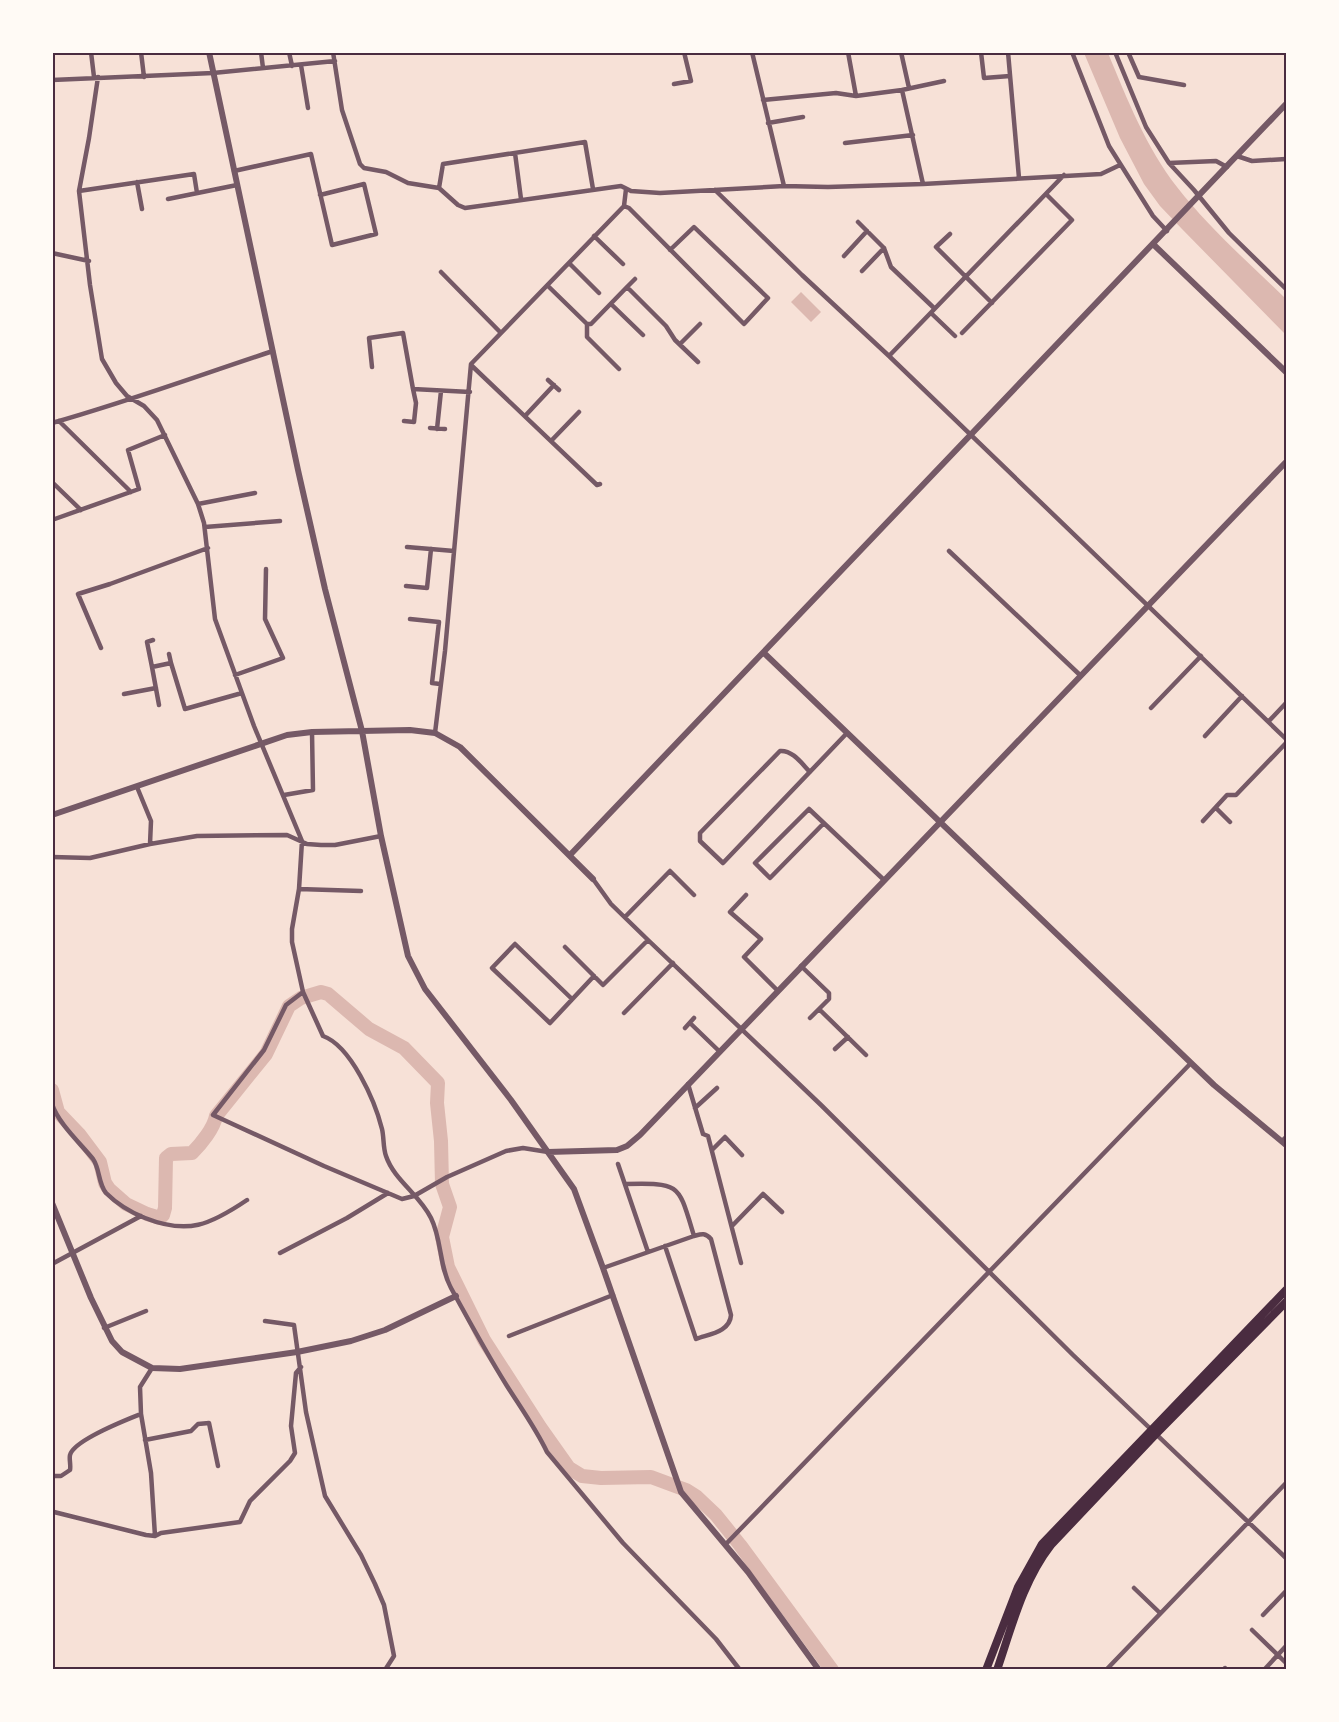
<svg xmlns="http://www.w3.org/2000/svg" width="1339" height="1722" viewBox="0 0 1339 1722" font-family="'Golos Text',sans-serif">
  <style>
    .water { fill: #dcb8b0 }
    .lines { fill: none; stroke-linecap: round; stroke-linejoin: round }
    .river { stroke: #dcb8b0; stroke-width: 14 }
    .minor { stroke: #755966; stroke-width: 4.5 }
    .tertiary { stroke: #755966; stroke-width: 6 }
    .trunk { stroke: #4a2c40; stroke-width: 8 }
    .neatline { fill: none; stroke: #4a2c40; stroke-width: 2 }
  </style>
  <rect width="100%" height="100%" fill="#f7e1d7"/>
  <!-- water -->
  <path class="water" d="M 1084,53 L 1108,53 C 1127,99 1146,147 1177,187 C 1209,228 1249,263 1286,299 L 1286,335 L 1182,229 L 1160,206 L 1144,184 L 1120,138 Z
    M 801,292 L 821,312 L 811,322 L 791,302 Z"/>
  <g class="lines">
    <!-- river -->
    <path class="river" d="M 52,1090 L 58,1112 L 79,1134 L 100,1162 L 105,1183 L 109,1189 L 126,1204 L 147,1214 L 160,1218 L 163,1215 L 165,1208 L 166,1158 L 171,1154 L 192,1153 C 201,1144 214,1128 216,1116 L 266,1054 L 289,1006 L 301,998 L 321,992 L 328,994 L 369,1029 L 404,1048 L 438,1083 L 437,1103 L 441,1141 L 442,1184 L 450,1207 L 442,1237 L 448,1267 L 484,1340 L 540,1427 L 569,1468 L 582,1476 L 601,1478 L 651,1477 L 686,1490 L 697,1497 L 716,1515 L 740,1545 L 832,1670"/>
    <!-- minor -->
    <path class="minor" d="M 91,52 L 94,77
      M 141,52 L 144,77
      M 261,52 L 263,68
      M 289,52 L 292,66
      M 333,52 L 342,110 L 360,164 L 364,168 L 386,172 L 408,183 L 439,188 L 458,205 L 465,208 L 621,186 L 631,191 L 660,193 L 784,186 L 828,187 L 923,184 L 1101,174 L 1120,165
      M 752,52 L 784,186
      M 848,52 L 856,96
      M 901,52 L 909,88
      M 981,52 L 984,78 L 1010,76
      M 1008,52 L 1019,178
      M 1072,52 L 1109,146 L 1153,216 L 1167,231
      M 1115,52 L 1146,127 L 1169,163 L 1194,190 L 1229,233 L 1286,289
      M 1128,52 L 1139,77 L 1184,85
      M 301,65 L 308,108
      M 98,77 L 89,138 L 79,191 L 90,285 L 102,359 L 116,383 L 127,396 L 144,406 L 157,420 L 198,504 L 204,523 L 215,619 L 254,726 L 302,841 L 299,889 L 292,929 L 292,942 L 303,992 L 323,1036 C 351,1046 375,1101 382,1129 C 384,1137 383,1148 386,1156 C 394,1180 420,1195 431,1218 C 442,1240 439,1266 451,1288 C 469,1321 487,1354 507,1386 C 521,1408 536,1429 547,1452 L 623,1543 L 716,1639 L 740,1670
      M 52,80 L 213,73 L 335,61
      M 674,84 L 691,81 L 684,52
      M 902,90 L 923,184
      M 763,100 L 836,93 L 856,96 L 902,90 L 944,81
      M 768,123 L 803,117
      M 845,143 L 913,135
      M 515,153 L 521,199
      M 1237,156 L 1252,161 L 1286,159
      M 1169,163 L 1216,161 L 1227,167
      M 234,171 L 311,154 L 332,245 L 376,234 L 364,184 L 320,195
      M 137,182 L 142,209
      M 439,188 L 443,164 L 585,142 L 593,189
      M 715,190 L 802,275 L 889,356 L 1286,739
      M 79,191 L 194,174 L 197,193
      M 168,199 L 237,185
      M 624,206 L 629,208 L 744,324 L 768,298 L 694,227 L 670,250
      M 858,222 L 884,248 L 891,267 L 934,308
      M 950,234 L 936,247 L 992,303
      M 594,236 L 623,264
      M 52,253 L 89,261
      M 844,256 L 867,231
      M 569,263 L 599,293
      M 862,271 L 884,248
      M 441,272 L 501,333
      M 548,286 L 587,324 L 591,324 L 627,287 L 666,326 L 675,340 L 698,362
      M 627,287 L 635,279
      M 611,304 L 643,335
      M 931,313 L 955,336
      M 587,324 L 587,337 L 619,369
      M 962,333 L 1072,220 L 1046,194
      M 680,344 L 700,324
      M 889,356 L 1064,175
      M 471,365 L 597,485 L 600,484
      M 372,367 L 369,338 L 403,333 L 413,389 L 470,392
      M 548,380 L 559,390
      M 525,416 L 554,385
      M 59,421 L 131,492
      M 404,421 L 414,422 L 416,403 L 413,389
      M 52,423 C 127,402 200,375 273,351
      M 430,428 L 445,429
      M 437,429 L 441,391
      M 551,441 L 579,412
      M 52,482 L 81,510
      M 198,504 L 255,493
      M 52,520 L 139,489 L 128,450 L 165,435
      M 205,527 L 280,521
      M 407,547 L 454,551
      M 949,551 L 1081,676
      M 406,586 L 427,588 L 431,549
      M 410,619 L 439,622 L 432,683 L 440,684
      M 101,648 L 78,594 L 110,584 L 208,548
      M 169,654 L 171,663
      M 152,667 L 147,642 L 153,640
      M 235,675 L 283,658 L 265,619 L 266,569
      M 124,694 L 156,688
      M 159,705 L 152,667 L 171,663 L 185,709 L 242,693
      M 1151,708 L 1201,656
      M 1269,721 L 1286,703
      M 435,733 L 445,651 L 471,364 L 624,206 L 626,189
      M 1205,736 L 1242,696
      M 810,772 C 802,764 793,750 780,751 L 700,833 L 700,841 L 723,863 L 847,733
      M 137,787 L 151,821 L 150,844
      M 284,795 L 313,790 L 312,732
      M 1216,808 L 1230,822
      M 1203,821 L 1227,795 L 1236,795 L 1286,743
      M 824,823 L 770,878 L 755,863 L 809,809 L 884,880
      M 52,857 L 90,858 L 150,844 L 197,836 L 287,835 L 307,844 L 321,845 L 335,845 L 381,836
      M 593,879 L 611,904 L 648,940 L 821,1105 L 1073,1355 L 1286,1558
      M 299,889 L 361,891
      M 746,895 L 730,912 L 761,939 L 744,957 L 777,990
      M 625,917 L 670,871 L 694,895
      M 565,947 L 603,985 L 648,940
      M 801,966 L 829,993 L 829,999 L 810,1018
      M 303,992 L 286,1005 L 264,1050 L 213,1115 L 324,1166 L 402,1199 L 414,1196 L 447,1177 L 506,1151 L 523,1148 L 548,1152
      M 572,999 L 515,944 L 492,968 L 550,1023 L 594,976
      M 819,1009 L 866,1055
      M 624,1013 L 673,963
      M 690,1023 L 719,1051
      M 685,1028 L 694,1018
      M 835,1049 L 848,1037
      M 688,1084 L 703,1134 L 708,1136 L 741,1263
      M 52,1104 C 58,1123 80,1143 93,1159 C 100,1169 98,1183 106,1193 C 117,1204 130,1212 145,1218 C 188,1235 210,1225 247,1200
      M 695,1108 L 717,1088
      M 1282,1141 L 1286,1137
      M 712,1150 L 725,1137 L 742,1155
      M 618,1164 L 648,1252
      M 625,1184 C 681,1183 678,1183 694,1236
      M 732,1226 L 763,1194 L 782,1212
      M 280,1253 L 347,1218 L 388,1193
      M 52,1264 L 141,1216
      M 603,1268 L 694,1236 C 701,1234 705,1232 711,1239 L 731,1315 C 730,1332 709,1334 696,1339 L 665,1246
      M 265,1321 L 294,1325 L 306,1412 L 325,1496 L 361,1555 L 375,1584 L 384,1605 L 394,1656 L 385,1670
      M 104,1328 L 146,1311
      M 509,1336 L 613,1295
      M 152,1368 L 140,1387 L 141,1414 L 151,1473 L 155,1536
      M 145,1440 L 191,1431 L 198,1424 L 209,1423 L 218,1466
      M 52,1476 L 61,1476 L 70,1470 C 71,1465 69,1459 70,1455 C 74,1440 126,1420 141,1414
      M 54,1512 L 146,1535 L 155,1536 L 161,1533 L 240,1522 L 250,1501 L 290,1461 L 295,1453 L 291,1426 L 296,1373 L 301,1367
      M 725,1545 L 1191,1063
      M 1134,1588 L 1160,1613
      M 1263,1615 L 1286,1591
      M 1252,1630 L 1286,1663
      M 1225,1668 L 1226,1670
      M 1106,1670 L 1286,1483
      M 1264,1670 L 1286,1646"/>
    <!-- tertiary -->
    <path class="tertiary" d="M 209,52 L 298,470 L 325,589 L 362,731 L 381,836 L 408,956 L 425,989 L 511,1100 L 574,1189 L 603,1268 L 681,1492 L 748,1572 L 819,1670
      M 1154,245 L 1286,372
      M 764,653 L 1214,1085 L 1286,1145
      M 52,815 L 287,735 L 312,732 L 410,730 L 435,733 L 460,747 L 593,879
      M 570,855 L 1286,104
      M 548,1152 L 617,1150 L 627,1146 L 640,1135 L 1286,462
      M 52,1203 L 91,1298 L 112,1341 L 122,1352 L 152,1368 L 180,1369 L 297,1352 L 351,1341 L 385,1330 L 456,1296"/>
    <!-- trunk -->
    <path class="trunk" d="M 986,1670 L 1018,1587 L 1042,1544 L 1286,1290
      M 997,1670 C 1012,1626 1023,1581 1051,1545 L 1156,1434 L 1286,1302"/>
  </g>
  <!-- border -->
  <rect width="1339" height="1722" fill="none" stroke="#fffaf5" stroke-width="108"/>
  <rect x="54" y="54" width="1231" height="1614" class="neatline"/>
</svg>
